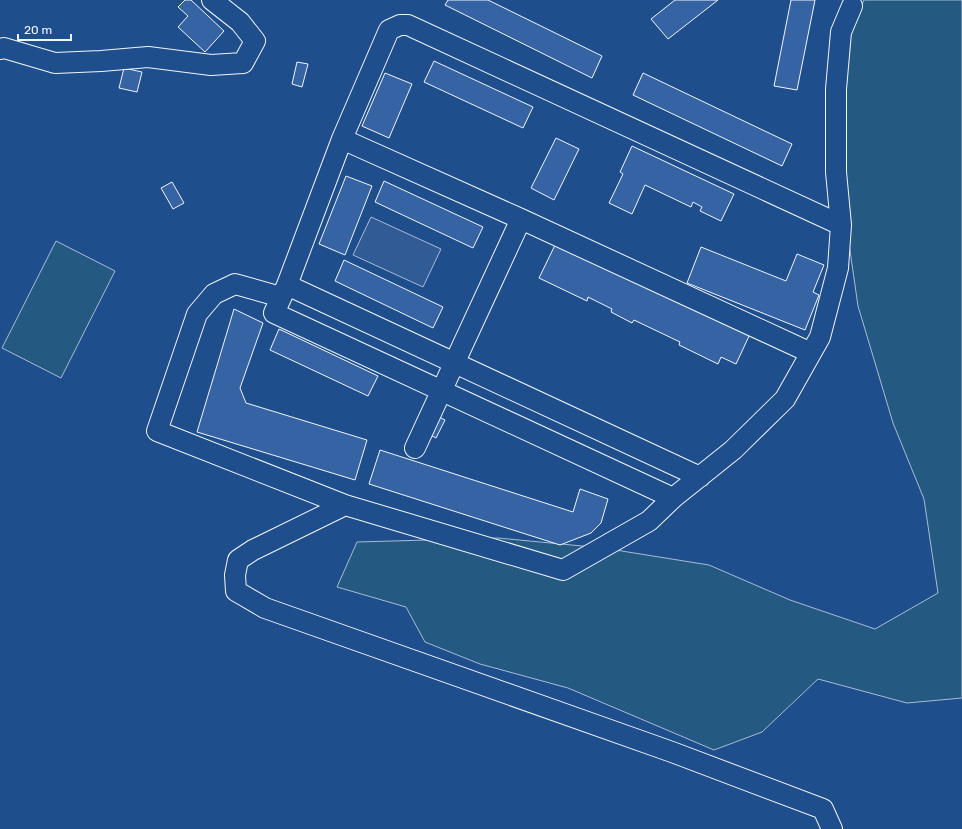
<svg xmlns="http://www.w3.org/2000/svg" width="962" height="829" viewBox="0 0 962 829" font-family="Rubik,sans-serif">
  <style>
    .green { fill: #245a82; stroke: #a8bbd7 }
    .parking { fill: #305b95; stroke: #a8bbd7 }
    .building { fill: #3563a3; stroke: #f2f6ff }
    .lines { fill: none; stroke-linecap: round; stroke-linejoin: round }
    .minor-casing { stroke: #f2f6ff; stroke-width: 22 }
    .minor { stroke: #1f4e8c; stroke-width: 20 }
  </style>
  <rect width="100%" height="100%" fill="#1f4e8c"/>
  <!-- green -->
  <path class="green" d="M 864,0 L 962,0 L 962,698 L 907,703 L 818,679 L 762,732 L 714,750 L 568,688 L 480,664 L 425,642 L 406,607 L 337,587 L 357,542 L 498,538 L 603,548 L 709,565 L 790,600 L 875,629 L 938,593 L 924,499 L 893,423 L 858,306 L 841,188 L 848,34 Z
    M 56,241 L 115,271 L 61,378 L 2,348 Z"/>
  <!-- parking -->
  <path class="parking" d="M 371,217 L 441,249 L 423,287 L 353,255 Z"/>
  <!-- building -->
  <path class="building" d="M 185,0 L 191,0 L 224,31 L 205,52 L 178,27 L 188,16 L 178,7 Z
    M 448,0 L 488,0 L 602,56 L 592,78 L 445,5 Z
    M 675,0 L 718,0 L 668,39 L 651,19 Z
    M 791,0 L 815,0 L 797,90 L 774,86 Z
    M 434,61 L 533,107 L 523,128 L 424,82 Z
    M 297,62 L 308,64 L 302,87 L 292,84 Z
    M 124,68 L 142,72 L 137,92 L 119,88 Z
    M 385,73 L 412,84 L 389,138 L 362,126 Z
    M 643,73 L 792,144 L 782,166 L 633,95 Z
    M 556,138 L 579,149 L 554,200 L 531,188 Z
    M 632,146 L 734,194 L 721,221 L 700,211 L 702,207 L 693,202 L 691,207 L 645,185 L 632,214 L 609,203 L 623,174 L 620,172 Z
    M 346,176 L 372,186 L 345,255 L 319,244 Z
    M 384,181 L 483,227 L 473,248 L 375,202 Z
    M 172,182 L 184,203 L 173,209 L 161,188 Z
    M 557,241 L 750,334 L 736,364 L 721,357 L 718,364 L 679,345 L 680,342 L 634,320 L 632,323 L 611,312 L 612,309 L 588,297 L 587,301 L 539,278 Z
    M 701,247 L 786,281 L 797,254 L 824,265 L 813,292 L 819,295 L 805,330 L 687,283 Z
    M 344,260 L 443,307 L 433,328 L 335,281 Z
    M 234,309 L 263,323 L 240,388 L 246,403 L 367,440 L 355,480 L 197,432 Z
    M 279,329 L 378,376 L 368,396 L 270,350 Z
    M 433,414 L 445,420 L 436,438 L 423,431 Z
    M 380,450 L 573,512 L 580,489 L 608,499 L 601,523 L 591,533 L 560,545 L 369,484 Z"/>
  <g class="lines">
    <defs>
      <path id="minor" d="M 0,49 L 4,48 L 55,63 L 101,61 L 148,57 L 211,65 L 243,63 L 255,41 L 240,22 L 212,0
        M 342,139 L 287,285 L 274,313 L 673,498
        M 287,285 L 700,477
        M 281,297 L 235,284 L 214,294 L 197,314 L 157,431 L 345,505 L 563,570 L 649,521 L 673,498 L 733,450 L 785,399 L 820,337 L 838,268 L 841,225 L 836,172 L 836,89 L 841,32 L 852,6
        M 811,353 L 521,219 L 342,139 L 389,30 L 400,25 L 408,25 L 841,225
        M 415,448 L 521,219
        M 345,505 L 253,550 L 238,560 L 235,575 L 236,591 L 265,608 L 672,752 L 823,809 L 832,829"/>
    </defs>
    <!-- minor casing -->
    <use href="#minor" class="minor-casing"/>
    <!-- minor -->
    <use href="#minor" class="minor"/>
  </g>
  <!-- scale -->
  <path d="M18 34v6h53v-6" fill="none" stroke="#f2f6ff" stroke-width="2"/>
  <text x="24" y="34" font-size="12" fill="#f2f6ff" stroke="#1f4e8c" stroke-width="3" paint-order="stroke">20 m</text>
</svg>
